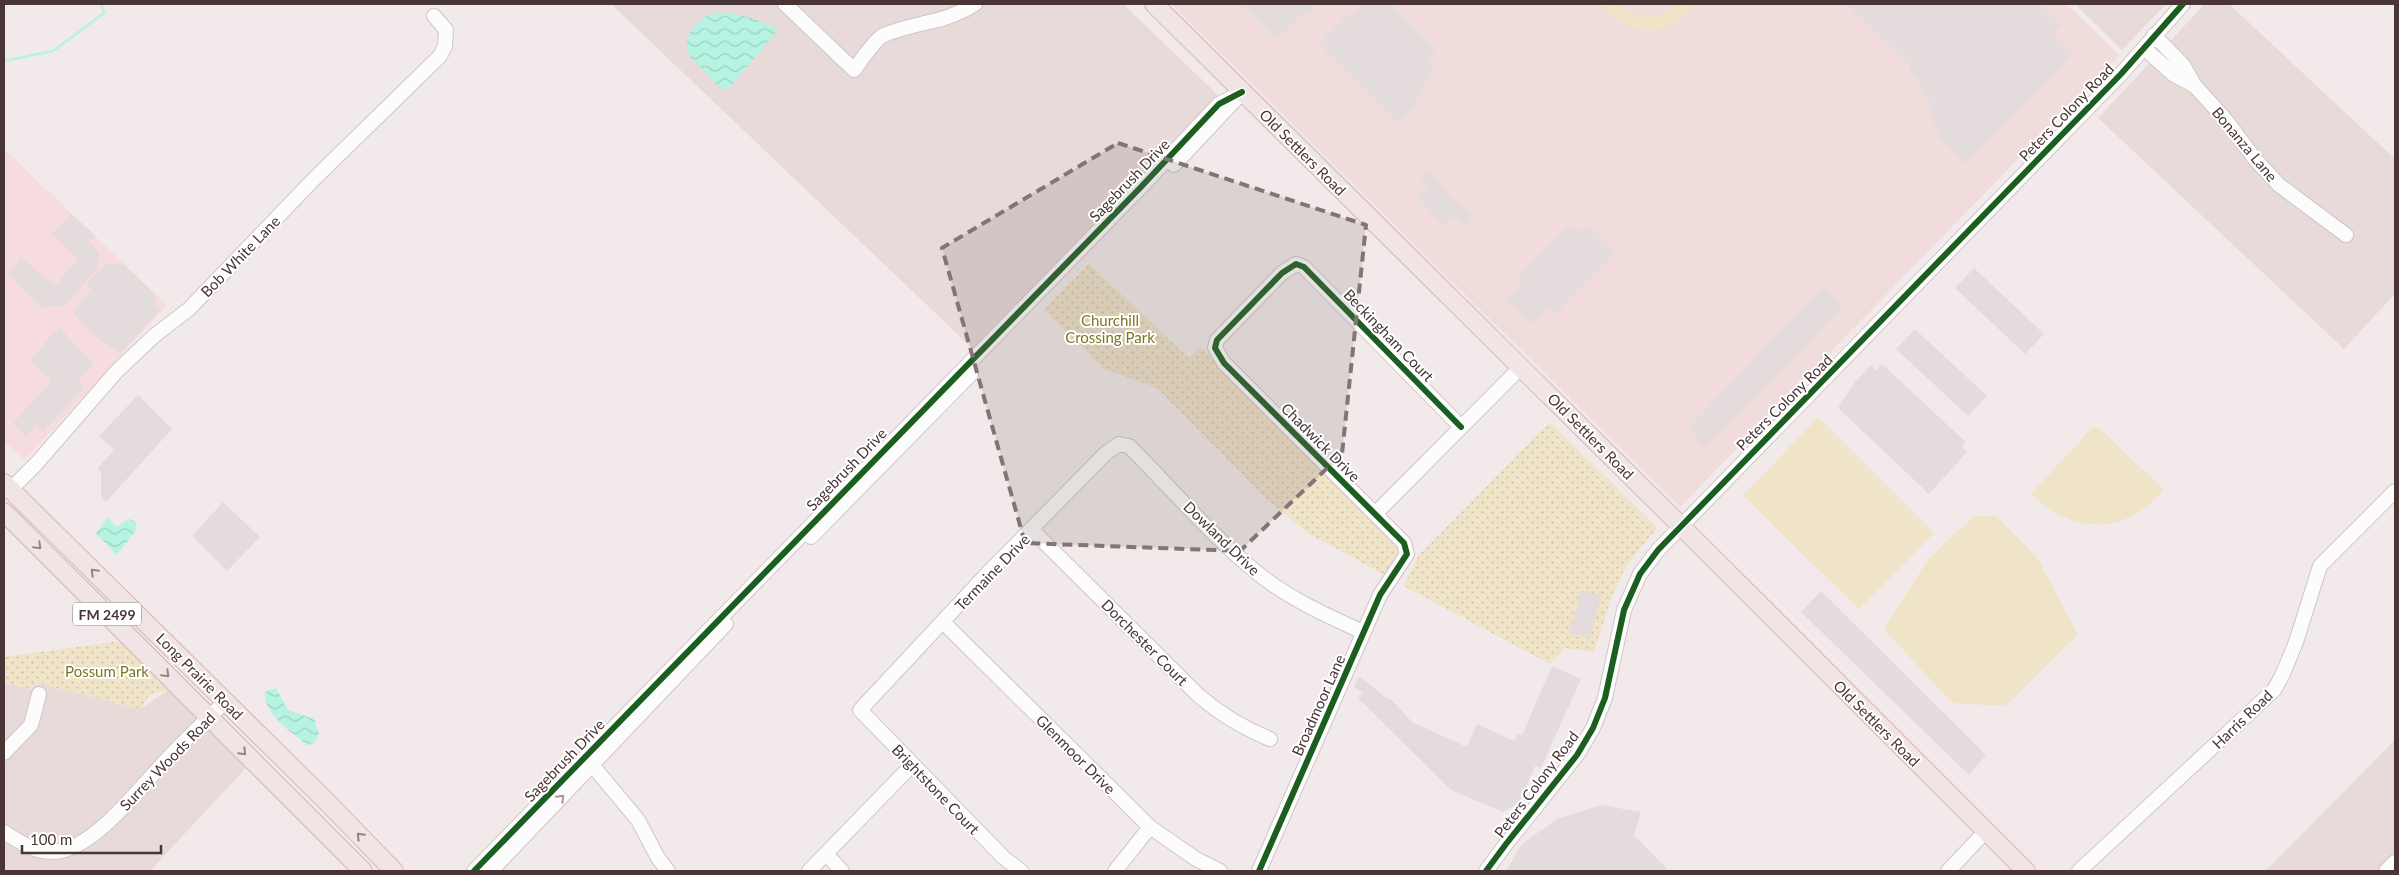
<svg xmlns="http://www.w3.org/2000/svg" width="2399" height="875" viewBox="0 0 2399 875" font-family="Lato,sans-serif">
  <style>
    .residential { fill: #e8dad9 }
    .commercial { fill: #f6dcde }
    .education { fill: #f0dcdb }
    .grass { fill: #efe3c8 }
    .park { fill: url(#park-dots) }
    .parking { fill: #e4dbdc }
    .water { fill: url(#water-waves) }
    .lines { fill: none; stroke-linecap: round; stroke-linejoin: round }
    .stream { stroke: #b6f3e2; stroke-width: 2.5 }
    .minor-casing { stroke: #cec6c6; stroke-width: 16 }
    .major-casing { stroke: #d6b6b5; stroke-width: 20 }
    .minor { stroke: #fdfcfc; stroke-width: 14 }
    .major { stroke: #f1e4e4; stroke-width: 18 }
    .cycleway-casing { stroke: #fff; stroke-width: 9 }
    .cycleway { stroke: #1b5e20; stroke-width: 6 }
    .oneway { stroke: #958484 }
    .oneway2 { stroke: #a39899 }
    .marked { fill: #847475; fill-opacity: 0.2; stroke: #847475; stroke-width: 4; stroke-dasharray: 10 6; stroke-linejoin: round }
    .labels { text-anchor: middle; dominant-baseline: central; stroke-width: 4; stroke-linejoin: round; paint-order: stroke }
    .shield { fill: #fff; stroke: #807272; stroke-width: 1 }
    .shield-label { font-size: 14px; font-weight: bold; fill: #493536 }
    .street-label { font-size: 15px; fill: #493536; stroke: #fff }
    .park-label { font-size: 15px; fill: #7b7721; stroke: #fff }
  </style>
  <defs>
    <pattern id="park-dots" width="8" height="8" patternUnits="userSpaceOnUse" patternTransform="scale(1.25)"><rect width="8" height="8" fill="#efe3c8"/><path d="M2 2h.1M6 6h.1" fill="none" stroke="#cec3ac" stroke-width="1.8" stroke-linecap="round"/></pattern>
    <pattern id="water-waves" width="16" height="10" patternUnits="userSpaceOnUse" patternTransform="scale(1.25)"><rect width="16" height="10" fill="#b6f3e2"/><path d="M0 5q4-4 8 0t8 0" fill="none" stroke="#9ed1c2"/></pattern>
  </defs>
  <rect width="100%" height="100%" fill="#f2eaea"/>
  <!-- residential -->
  <path class="residential" d="M 611,4 L 1123,4 L 1218,95 L 974,350 Z
    M 2075,4 L 2166,4 L 2122,50 Z
    M 2205,4 L 2229,4 L 2395,159 L 2395,294 L 2344,349 L 2098,118 Z
    M 41,681 L 54,687 L 141,709 L 168,690 L 246,768 L 150,871 L 4,871 L 4,682 L 31,689 Z
    M 2395,740 L 2395,871 L 2265,871 L 2311,825 Z"/>
  <!-- commercial -->
  <path class="commercial" d="M 4,149 L 167,305 L 25,460 L 4,441 Z"/>
  <!-- education -->
  <path class="education" d="M 1171,4 L 2067,4 L 2119,55 L 1680,507 Z"/>
  <!-- grass -->
  <path class="grass" d="M 1597,4 L 1617,4 L 1633,13 L 1650,16 L 1661,14 L 1676,4 L 1695,4 C 1666,44 1628,34 1597,4 Z
    M 1818,417 L 1934,533 L 1859,609 L 1743,496 Z
    M 2092,428 L 2099,428 L 2164,490 C 2123,536 2075,535 2031,494 Z
    M 1974,516 L 1996,516 L 2038,559 L 2078,635 L 2005,706 L 1952,703 L 1884,629 L 1929,558 Z"/>
  <!-- park -->
  <path class="park" d="M 1089,264 L 1189,358 L 1200,346 L 1402,551 L 1385,575 L 1309,534 L 1269,501 L 1157,388 L 1104,369 L 1044,310 Z
    M 1550,422 L 1657,528 L 1626,566 L 1612,596 L 1594,652 L 1565,648 L 1550,664 L 1404,586 L 1418,556 Z
    M 120,641 L 168,690 L 150,694 L 141,709 L 53,687 L 41,681 L 31,689 L 4,682 L 4,657 Z"/>
  <!-- parking -->
  <path class="parking" d="M 1241,4 L 1317,4 L 1307,13 L 1305,11 L 1277,39 Z
    M 1363,4 L 1390,4 L 1436,49 L 1427,59 L 1435,67 L 1426,76 L 1429,79 L 1419,89 L 1421,92 L 1414,100 L 1417,102 L 1398,122 L 1319,44 L 1347,16 L 1349,18 Z
    M 1847,4 L 2039,4 L 2061,25 L 2053,34 L 2073,53 L 1966,164 L 1937,134 L 1938,132 L 1932,121 L 1935,119 L 1928,107 L 1932,103 L 1922,93 L 1925,90 L 1917,82 L 1919,79 L 1909,69 L 1911,66 Z
    M 1430,170 L 1450,197 L 1471,213 L 1465,227 L 1453,216 L 1444,226 L 1416,196 L 1427,188 L 1419,175 Z
    M 71,214 L 95,235 L 89,242 L 99,253 L 97,269 L 65,305 L 43,308 L 8,274 L 21,258 L 55,286 L 78,259 L 52,234 Z
    M 1570,224 L 1580,232 L 1588,225 L 1616,252 L 1554,315 L 1547,308 L 1532,324 L 1507,300 L 1523,284 L 1517,278 Z
    M 107,262 L 111,266 L 121,263 L 128,269 L 153,292 L 156,297 L 154,303 L 160,310 L 120,353 L 97,338 L 73,313 L 91,289 L 86,285 Z
    M 1974,268 L 2044,334 L 2025,354 L 1955,288 Z
    M 1823,288 L 1843,307 L 1704,448 L 1689,427 Z
    M 59,327 L 94,364 L 78,380 L 84,387 L 43,432 L 36,425 L 26,436 L 13,423 L 52,381 L 30,360 Z
    M 1915,329 L 1987,396 L 1968,416 L 1896,349 Z
    M 1882,364 L 1966,442 L 1962,447 L 1967,452 L 1929,494 L 1838,408 L 1855,382 L 1871,365 L 1876,370 Z
    M 138,395 L 172,429 L 106,502 L 101,497 L 101,472 L 97,469 L 114,450 L 99,436 Z
    M 223,502 L 260,537 L 227,571 L 192,536 Z
    M 1580,591 L 1601,595 L 1590,638 L 1570,633 Z
    M 1821,591 L 1986,755 L 1969,775 L 1801,612 Z
    M 1552,666 L 1581,679 L 1541,768 L 1535,766 L 1519,803 L 1503,812 L 1451,790 L 1358,698 L 1363,693 L 1354,686 L 1359,676 L 1385,697 L 1392,700 L 1412,722 L 1467,747 L 1477,724 L 1514,741 L 1518,734 L 1522,735 Z
    M 1601,805 L 1641,812 L 1634,835 L 1669,871 L 1506,871 L 1522,844 L 1557,819 Z"/>
  <!-- water -->
  <path class="water" d="M 718,12 C 739,14 757,18 776,28 L 777,31 L 730,87 L 723,91 L 689,55 C 680,36 699,16 718,12 Z
    M 107,517 L 116,527 L 129,519 L 136,522 L 137,529 L 117,555 L 96,534 Z
    M 276,688 L 288,710 L 314,719 L 319,734 L 313,744 L 307,745 C 292,732 263,714 265,692 Z"/>
  <g class="lines">
    <!-- stream -->
    <path class="stream" d="M 4,61 L 53,51 L 104,13 L 101,4"/>
    <defs>
      <path id="minor" d="M 785,4 L 854,70 C 860,62 876,38 884,35 C 915,22 946,23 975,4
        M 2154,35 L 2183,65 L 2195,86 L 2225,119 L 2255,159 L 2279,185 L 2346,235
        M 2144,48 L 2173,74 L 2195,86
        M 1174,165 L 1238,97
        M 10,490 L 36,464 L 117,371 L 154,336 L 189,309 L 315,178 L 440,56 L 445,46 L 446,30 L 434,16
        M 1375,514 L 1521,367
        M 1032,530 L 1198,695 C 1220,714 1243,728 1270,739
        M 811,537 L 971,374
        M 943,622 L 1150,827 L 1196,859 L 1220,871
        M 4,753 L 31,725 L 39,694
        M 587,759 L 638,820 L 658,858 L 668,871
        M 4,832 C 21,843 38,855 60,851 C 99,844 143,783 171,755 C 188,737 207,719 225,702
        M 826,854 L 842,871
        M 474,871 L 1140,188 L 1219,104 L 1242,92
        M 491,871 L 726,624
        M 809,871 L 912,765
        M 1021,871 L 1004,858 L 860,710 L 987,574 L 1106,453 L 1119,444 L 1129,446 C 1172,489 1212,537 1260,575 C 1290,599 1328,616 1363,632
        M 1115,871 L 1150,827
        M 1259,871 L 1380,595 L 1407,554 L 1404,543 L 1224,363 L 1215,348 L 1217,340 L 1282,273 L 1296,264 L 1304,267 L 1461,427
        M 1486,871 L 1506,844 L 1577,755 L 1593,728 L 1605,698 L 1624,610 L 1640,574 L 1658,550 L 2121,74 L 2183,4
        M 1948,871 L 1986,831
        M 2079,871 L 2274,690 L 2282,676 L 2296,642 L 2320,566 L 2395,491
        M 2386,871 L 2395,862"/>
      <path id="major" d="M 1154,4 L 1680,525 L 2026,871
        M 4,483 L 326,801 L 394,871
        M 4,512 L 363,871"/>
    </defs>
    <!-- minor casing -->
    <use href="#minor" class="minor-casing"/>
    <!-- major casing -->
    <use href="#major" class="major-casing"/>
    <!-- minor -->
    <use href="#minor" class="minor"/>
    <!-- major -->
    <use href="#major" class="major"/>
    <defs>
      <path id="cycleway" d="M 474,871 L 1140,188 L 1219,104 L 1242,92
        M 1259,871 L 1380,595 L 1407,554 L 1404,543 L 1224,363 L 1215,348 L 1217,340 L 1282,273 L 1296,264 L 1304,267 L 1461,427
        M 1486,871 L 1506,844 L 1577,755 L 1593,728 L 1605,698 L 1624,610 L 1640,574 L 1658,550 L 2121,74 L 2183,4"/>
    </defs>
    <!-- cycleway casing -->
    <use href="#cycleway" class="cycleway-casing"/>
    <!-- cycleway -->
    <use href="#cycleway" class="cycleway"/>
  </g>
  <!-- one-way arrows -->
  <defs><path id="oneway-chevron" d="M-2-3.5L2.5 0L-2 3.5" fill="none" stroke-width="1.6" stroke-linecap="round" stroke-linejoin="round" transform="scale(1.25)"/></defs>
  <g class="oneway">
    <use href="#oneway-chevron" transform="translate(38 546) rotate(45)"/>
    <use href="#oneway-chevron" transform="translate(94 572) rotate(-135)"/>
    <use href="#oneway-chevron" transform="translate(166 674) rotate(45)"/>
    <use href="#oneway-chevron" transform="translate(243 752) rotate(45)"/>
    <use href="#oneway-chevron" transform="translate(360 836) rotate(-134)"/>
  </g>
  <use class="oneway2" href="#oneway-chevron" transform="translate(561 798) rotate(-46)"/>
  <!-- marked area -->
  <path class="marked" d="M 1118,143 L 1366,225 L 1342,454 L 1240,551 L 1025,543 L 942,248 Z"/>
  <g class="labels">
    <!-- shield labels -->
    <rect class="shield" x="73" y="602.5" width="68" height="23" rx="4"/>
    <g class="shield-label">
      <text x="107" y="614">FM 2499</text>
    </g>
    <!-- street labels -->
    <g class="street-label">
      <text transform="translate(2066 112) rotate(-46)">Peters Colony Road</text>
      <text transform="translate(2245 144) rotate(50)">Bonanza Lane</text>
      <text transform="translate(1303 152) rotate(45)">Old Settlers Road</text>
      <text transform="translate(1129 180) rotate(-46)">Sagebrush Drive</text>
      <text transform="translate(240 256) rotate(-46)">Bob White Lane</text>
      <text transform="translate(1389 335) rotate(46)">Beckingham Court</text>
      <text transform="translate(1784 402) rotate(-45)">Peters Colony Road</text>
      <text transform="translate(1591 436) rotate(45)">Old Settlers Road</text>
      <text transform="translate(1321 442) rotate(45)">Chadwick Drive</text>
      <text transform="translate(846 469) rotate(-46)">Sagebrush Drive</text>
      <text transform="translate(1222 538) rotate(44)">Dowland Drive</text>
      <text transform="translate(992 572) rotate(-46)">Termaine Drive</text>
      <text transform="translate(1145 642) rotate(45)">Dorchester Court</text>
      <text transform="translate(200 676) rotate(45)">Long Prairie Road</text>
      <text transform="translate(1318 705) rotate(-66)">Broadmoor Lane</text>
      <text transform="translate(2242 719) rotate(-44)">Harris Road</text>
      <text transform="translate(1877 723) rotate(45)">Old Settlers Road</text>
      <text transform="translate(1076 754) rotate(45)">Glenmoor Drive</text>
      <text transform="translate(564 760) rotate(-46)">Sagebrush Drive</text>
      <text transform="translate(167 761) rotate(-46)">Surrey Woods Road</text>
      <text transform="translate(1536 784) rotate(-53)">Peters Colony Road</text>
      <text transform="translate(936 789) rotate(46)">Brightstone Court</text>
    </g>
    <!-- park labels -->
    <g class="park-label">
      <text x="1110" y="320">Churchill<tspan x="1110" dy="17">Crossing Park</tspan></text>
      <text x="107" y="671">Possum Park</text>
    </g>
  </g>
  <!-- border -->
  <rect width="2399" height="875" fill="none" stroke="#493536" stroke-width="10"/>
  <!-- scale -->
  <path d="M22 845v8h139v-8" fill="none" stroke="#493536" stroke-width="2.5"/>
  <text x="30" y="845" font-size="15" fill="#493536" stroke="#ffffff" stroke-width="4" paint-order="stroke">100 m</text>
</svg>
